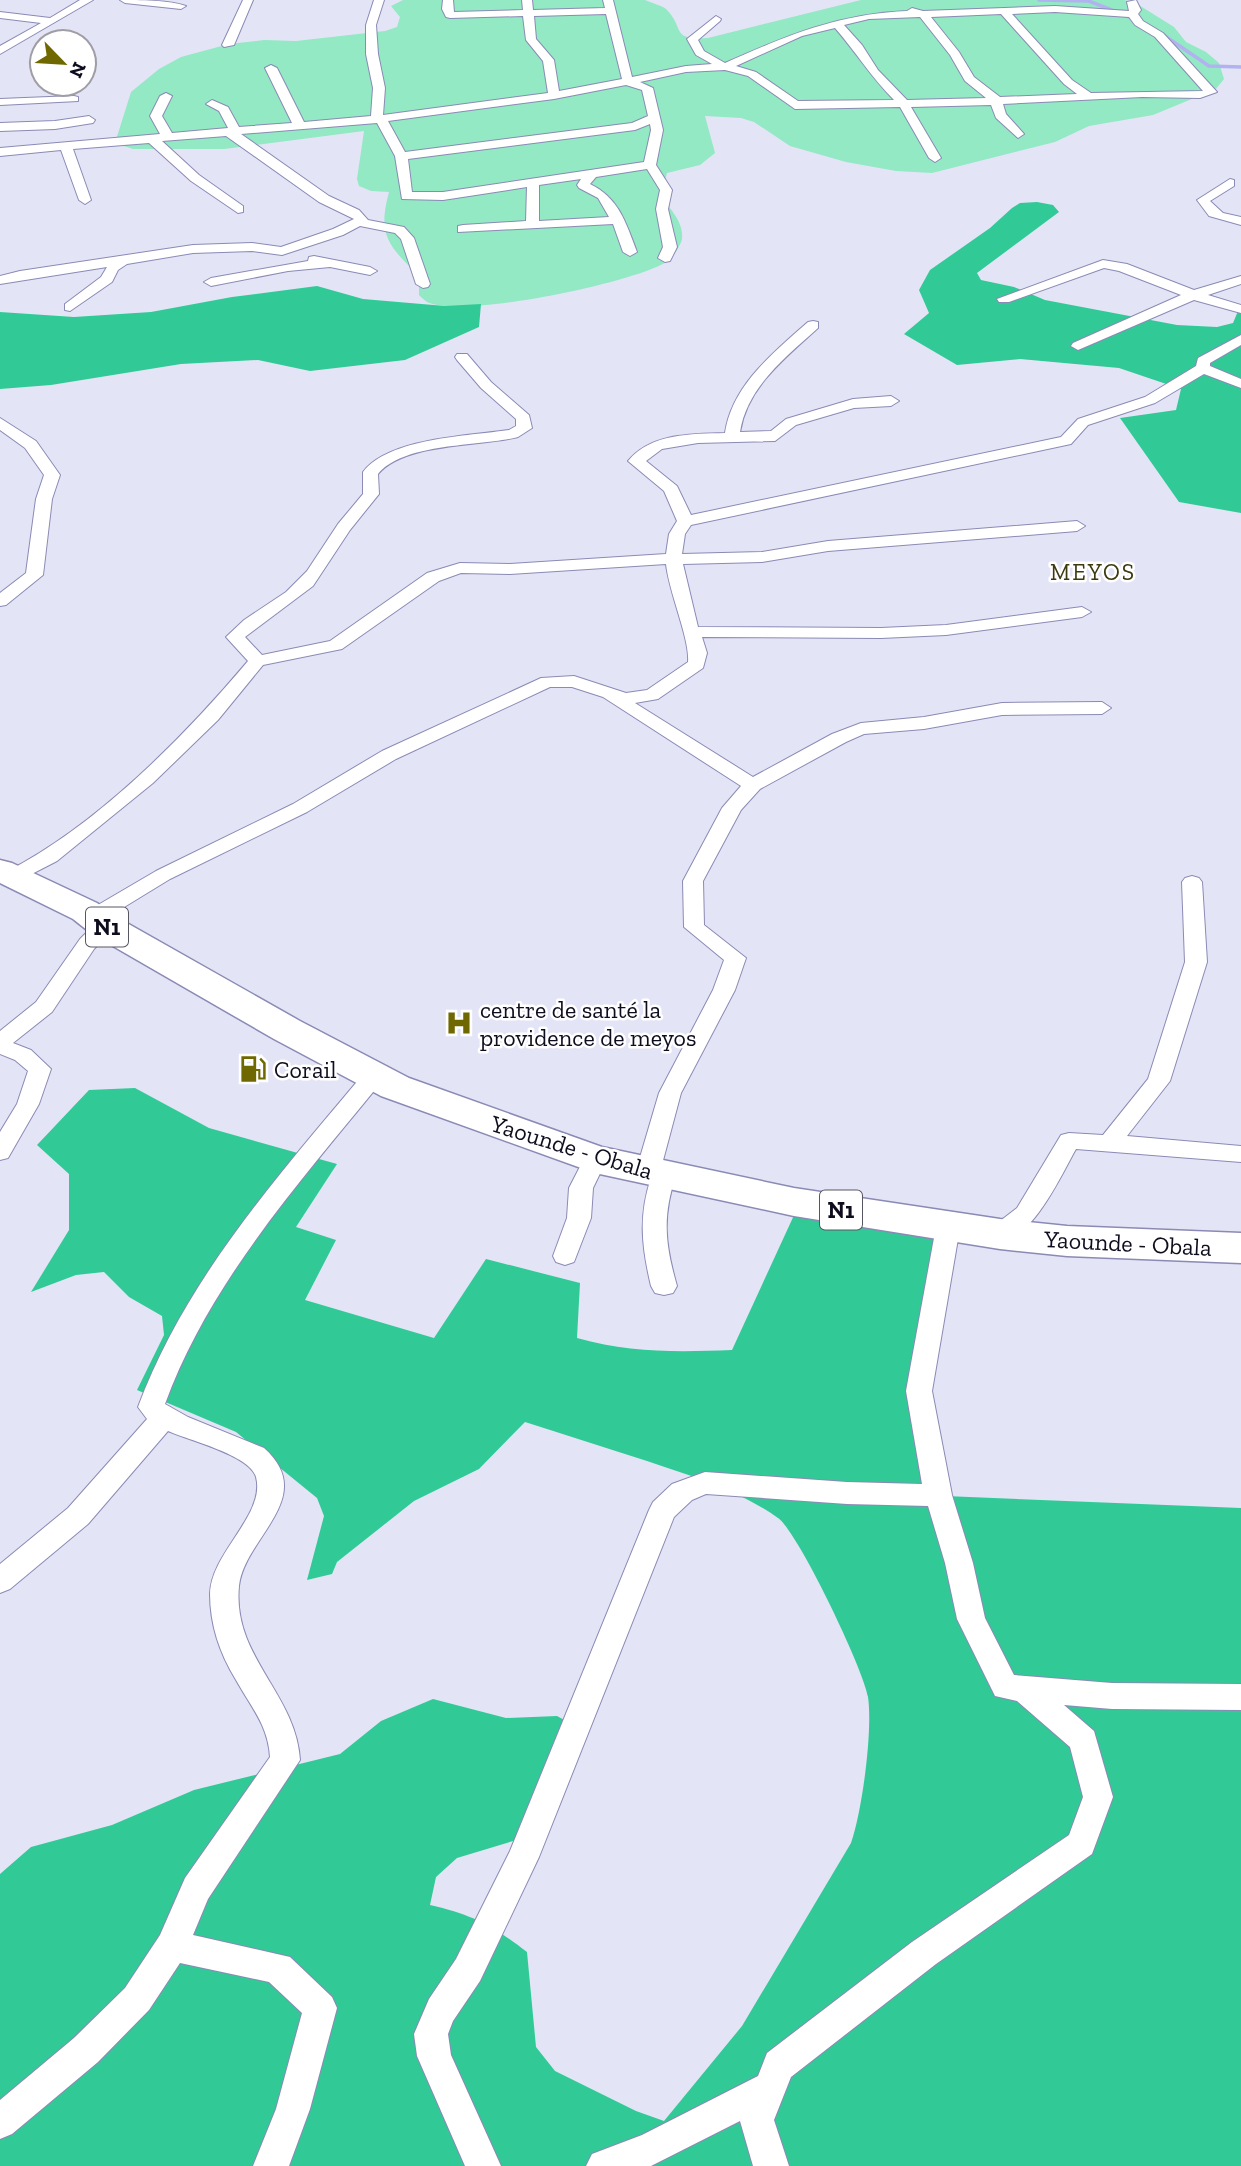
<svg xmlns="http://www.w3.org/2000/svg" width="1241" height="2166" viewBox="0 0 1241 2166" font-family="'Zilla Slab',serif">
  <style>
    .green { fill: #92e9c3 }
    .forest { fill: #31ca96 }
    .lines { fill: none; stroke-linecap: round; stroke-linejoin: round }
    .stream { stroke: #b3b2f0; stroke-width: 3.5 }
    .street-casing { stroke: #8a8ab5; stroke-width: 2 }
    .highway-casing { stroke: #8a8ab5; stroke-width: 3 }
    .street { fill: #fff; fill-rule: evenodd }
    .highway { fill: #fff; fill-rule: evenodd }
    .labels { text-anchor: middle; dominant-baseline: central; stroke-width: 5; stroke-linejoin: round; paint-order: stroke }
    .far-quarter-label { font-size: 23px; letter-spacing: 2px; fill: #3d3a10; stroke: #fff }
    .shield { fill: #fff; stroke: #565661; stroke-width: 2 }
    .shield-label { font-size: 23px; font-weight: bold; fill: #0e0d1d }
    .poi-label { font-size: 24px; fill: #0e0d1d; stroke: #fff; text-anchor: start }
    .street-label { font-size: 24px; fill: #0e0d1d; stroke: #fff }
  </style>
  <rect width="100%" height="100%" fill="#e4e4f7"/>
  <!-- green -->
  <path class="green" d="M 403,0 L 645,0 C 651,3 661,5 666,9 C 686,29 669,40 708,38 L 861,0 L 1124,0 L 1134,2 L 1174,27 L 1186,42 L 1206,52 L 1219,63 L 1224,79 L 1216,89 L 1153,115 L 1089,126 L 1055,142 L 932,173 L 896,171 L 846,162 L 790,146 L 754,122 L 741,118 L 705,116 L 715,153 L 700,165 L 667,173 L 661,196 C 670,209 684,222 682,239 C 681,245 673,257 668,261 C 635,283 461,319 427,302 C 424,300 421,297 419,295 L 419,276 C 389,246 377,236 389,192 L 371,191 L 359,186 L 357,179 L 364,131 L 224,149 L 133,149 L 115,143 L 131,92 L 159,69 L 181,57 L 229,44 L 264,40 L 296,41 L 385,31 L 397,27 L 400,17 L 391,6 Z"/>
  <!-- forest -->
  <path class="forest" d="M 1037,202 L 1053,205 L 1059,212 L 977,273 L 981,280 L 1014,287 L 1045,300 L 1177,325 L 1217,327 L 1233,323 L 1238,311 L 1241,313 L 1241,513 L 1179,502 L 1120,418 L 1176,410 L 1181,389 L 1119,368 L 1020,359 L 957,365 L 904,334 L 929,313 L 919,290 L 930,270 L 990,228 L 1012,208 L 1020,203 Z
    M 317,286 L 363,299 L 445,306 L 481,304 L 479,327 L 405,360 L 310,371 L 258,360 L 181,364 L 51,385 L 0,389 L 0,312 L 74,317 L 151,312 L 232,297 Z
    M 135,1088 L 209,1128 L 337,1164 L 296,1227 L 336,1240 L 305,1300 L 434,1338 L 486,1259 L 580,1283 L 577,1338 C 630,1353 677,1352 732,1350 L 801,1200 L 939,1226 L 919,1391 L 945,1496 L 1241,1508 L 1241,2166 L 0,2166 L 0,1874 L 31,1847 L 112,1825 L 194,1790 L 340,1754 L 381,1721 L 433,1699 L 506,1718 L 557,1716 L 579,1728 L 533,1820 L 513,1841 L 457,1858 L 436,1877 L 430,1905 C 473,1915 492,1925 527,1952 L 536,2047 L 555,2071 L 636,2111 L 664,2121 L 742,2026 L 851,1843 C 862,1812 873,1730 868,1697 C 864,1670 798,1532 778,1518 C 739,1490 691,1476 647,1461 C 606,1448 566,1435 525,1422 L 479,1469 L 414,1501 L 337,1562 L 332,1574 L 307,1580 L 324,1516 L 317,1498 L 236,1432 L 137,1390 L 164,1335 L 162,1316 L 129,1297 L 104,1272 L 76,1275 L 31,1292 L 69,1230 L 69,1174 L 37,1145 L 89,1090 Z"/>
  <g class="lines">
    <!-- stream -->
    <path class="stream" d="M 1039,0 L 1089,1 L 1137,20
      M 1162,34 L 1209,66 L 1241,67"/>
    <defs>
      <path id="street" d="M 80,0 L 93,0 L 0,54 L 0,46 L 41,23 L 0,18 L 0,12 L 50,18 Z
        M 120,0 C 139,0 170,0 186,6 L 181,9 L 125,3 Z
        M 243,0 L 253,0 L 234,45 L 224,47 L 222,45 Z
        M 374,0 L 384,0 L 376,25 L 378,54 L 385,88 L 383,115 L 548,93 L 543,61 L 526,40 L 523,16 L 450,18 L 446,17 L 442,9 L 443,0 L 453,0 L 454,12 L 523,10 L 522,0 L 532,0 L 533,10 L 605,8 L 603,0 L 613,0 L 632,77 L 686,66 L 712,64 L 696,55 L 687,39 L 716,16 L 721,19 L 720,21 L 698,40 L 704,51 L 725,63 C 788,35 838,14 907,11 L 912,8 L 923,11 L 1055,6 L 1129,11 L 1127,2 L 1136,0 L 1141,10 L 1138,14 L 1143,21 L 1163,33 L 1217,92 L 1200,98 L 1142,97 L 1003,104 L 1006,114 L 1024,134 L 1018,138 L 996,118 L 991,105 L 911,107 L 941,158 L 935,162 L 929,158 L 900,107 L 795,109 L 748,76 L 725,70 L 686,72 L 640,82 L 653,88 L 663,130 L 656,165 L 672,190 L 668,209 L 677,247 L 670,261 L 665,262 L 658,258 L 663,247 L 656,209 L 660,190 L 647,169 L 596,177 L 590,184 C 619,198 626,223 637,252 L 630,256 L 623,252 L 613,224 L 458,232 L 458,226 L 463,225 L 526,221 L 527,187 L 443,200 L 402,199 L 395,156 L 377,123 L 241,134 L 329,196 L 359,210 L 368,220 L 404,227 L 414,238 L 430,284 L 428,287 L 423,288 L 416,284 L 401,239 L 395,233 L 360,226 L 343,235 L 282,255 L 252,251 L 193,253 L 127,264 L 118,270 L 112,282 L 70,311 L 65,310 L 65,304 L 101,277 L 107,267 L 0,284 L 0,276 L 20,271 L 193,245 L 252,243 L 281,247 L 333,229 L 354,219 L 319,202 L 226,136 L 162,141 L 199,175 L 243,206 L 243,212 L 238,213 L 191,181 L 149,143 L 73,149 L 91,200 L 85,204 L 79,200 L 61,150 L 0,156 L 0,148 L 160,134 L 150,116 L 160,96 L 166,93 L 172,96 L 162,116 L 172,133 L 228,128 L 219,111 L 206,104 L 212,100 L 228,107 L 239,127 L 292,123 L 265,68 L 271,65 L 277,68 L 304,122 L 371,116 L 373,88 L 366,54 L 366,25 ZM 1055,12 L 1129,17 L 1135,25 L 1155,37 L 1203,91 L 1091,93 L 1072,80 L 1012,14 ZM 606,14 L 622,79 L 559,91 L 554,60 L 536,39 L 534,16 ZM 1001,14 L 1064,84 L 1077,94 L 1000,97 L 974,77 L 959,52 L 931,17 ZM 920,17 L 950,55 L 965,81 L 986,98 L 907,100 L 878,70 L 862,45 L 844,25 L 869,19 ZM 835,28 C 856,52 871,77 894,100 L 798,101 L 756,72 L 736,66 L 802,36 ZM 626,85 L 642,90 L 648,116 L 632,123 L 405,152 L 388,121 L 554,99 ZM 650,124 L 651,130 L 644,162 L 443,192 L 412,192 L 408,159 L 635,130 ZM 581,179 L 577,185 L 579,188 L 598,198 L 609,217 L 539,221 L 539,185 Z
        M 74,96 L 78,97 L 78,101 L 0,105 L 0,99 Z
        M 89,116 L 95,120 L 93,123 L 55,129 L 0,131 L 0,123 L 55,121 Z
        M 1230,179 L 1234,180 L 1234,186 L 1210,201 L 1223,213 L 1241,217 L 1241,225 L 1209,216 L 1197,200 Z
        M 314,256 L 370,267 L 377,271 L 370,275 L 330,267 L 288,271 L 211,286 L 204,282 L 211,278 L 308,261 L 309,257 Z
        M 1103,260 L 1127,264 L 1194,290 L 1241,276 L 1241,284 L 1208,295 L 1241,305 L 1241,313 L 1194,300 L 1078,350 L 1071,346 L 1073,343 L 1181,295 L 1119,271 L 1104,268 L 1009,302 L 999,302 L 997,299 Z
        M 813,321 L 818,322 L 818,328 C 786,357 747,387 740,432 L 771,431 L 786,419 L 853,399 L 891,396 L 899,401 L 891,406 L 854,408 L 796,425 L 775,441 L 698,443 L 662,449 L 646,461 L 677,486 L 691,515 L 1061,437 L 1078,419 L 1145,397 L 1196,366 L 1198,358 L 1241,335 L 1241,345 L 1210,363 L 1210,366 L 1241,379 L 1241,388 L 1204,374 L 1155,403 L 1088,425 L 1071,444 L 691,525 L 685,534 L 682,554 L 762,552 L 828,541 L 1077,521 L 1085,526 L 1077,531 L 828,551 L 762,562 L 683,564 L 698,627 L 881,628 L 946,625 L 1082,607 L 1091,612 L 1082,617 L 946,635 L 881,638 L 702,637 L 707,653 L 703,668 L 658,699 L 635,703 L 753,777 L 832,734 L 861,723 L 924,717 L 1002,703 L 1102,702 L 1111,708 L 1102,714 L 1002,715 L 924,729 L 864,734 L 846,742 L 760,789 L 741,810 L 703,881 L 704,925 L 746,958 L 735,990 L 681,1093 L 661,1168 L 672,1169 L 676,1175 C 662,1217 665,1244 677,1286 L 673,1293 L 664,1295 L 655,1293 L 651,1286 C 642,1248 638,1217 651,1178 L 640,1177 L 636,1171 L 659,1093 L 713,990 L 724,960 L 684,927 L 683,881 L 722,808 L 741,786 L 603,697 L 572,687 L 550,687 L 396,759 L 307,812 L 170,879 L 103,920 L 112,921 L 115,926 L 94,949 L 52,1012 L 13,1043 L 31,1050 L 51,1069 L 39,1104 L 8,1158 L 0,1160 L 0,1132 L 17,1104 L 28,1071 L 15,1060 L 0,1054 L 0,1031 L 36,1002 L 80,939 L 96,923 L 86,922 L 83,917 L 86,912 L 156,871 L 293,804 L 382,751 L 541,678 L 574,676 L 626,693 L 647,690 L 688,662 C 690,639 669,593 666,564 L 510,574 L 461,573 L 439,581 L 342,649 L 263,665 L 218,720 L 153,783 L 57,861 L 22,879 L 8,879 L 5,875 L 8,871 C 97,825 184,737 248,661 L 226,637 L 244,620 L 286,592 L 307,571 L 338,524 L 363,494 L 363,472 C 389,438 468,436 509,430 L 516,426 L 516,419 L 481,388 L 457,360 L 455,357 L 457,354 L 467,354 L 491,382 L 529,415 L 532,428 L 518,437 C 480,447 405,442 378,474 L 379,494 L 350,530 L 313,586 L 245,637 L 262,655 L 330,641 L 427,573 L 460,563 L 510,564 L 666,554 L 669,534 L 677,521 L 664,491 L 628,461 C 651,433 691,434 725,433 C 732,385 774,352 808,322 Z
        M 0,418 L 36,441 L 60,475 L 52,499 L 43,575 L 6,605 L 0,606 L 0,593 L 26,573 L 36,499 L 44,475 L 25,448 L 0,430 Z
        M 1192,876 L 1199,878 L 1202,882 L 1207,962 L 1170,1081 L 1127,1136 L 1241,1146 L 1241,1162 L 1076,1149 C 1061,1175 1028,1251 991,1240 L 988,1234 L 991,1228 L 1017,1208 L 1061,1135 L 1069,1133 L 1103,1135 L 1148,1079 L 1185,962 L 1182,882 L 1185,878 Z
        M 374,1068 L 382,1071 L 385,1076 L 382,1081 C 301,1181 210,1281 165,1404 L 188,1417 L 264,1448 C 319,1497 244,1538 239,1586 C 232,1657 296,1693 300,1760 L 208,1899 L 193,1935 L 290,1957 L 332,1997 L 337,2008 L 310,2109 L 289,2166 L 253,2166 L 276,2109 L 302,2013 L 269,1982 L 180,1963 L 149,2010 L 98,2062 L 12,2134 L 0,2139 L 0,2100 L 74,2038 L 125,1988 L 160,1935 L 185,1878 L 270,1757 C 268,1725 251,1707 236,1680 C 220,1654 210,1625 210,1594 C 211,1552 266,1515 256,1477 C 250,1455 188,1440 168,1431 L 88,1524 L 10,1589 L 0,1593 L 0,1564 L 68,1508 L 147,1419 L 138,1407 C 186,1278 279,1175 366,1071 Z
        M 595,1151 L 603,1153 L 607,1159 L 593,1188 L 591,1218 L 574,1262 L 565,1265 L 556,1262 L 553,1256 L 567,1218 L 569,1188 L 587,1153 Z
        M 948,1218 L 957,1221 L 960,1227 L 932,1391 L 952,1495 L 973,1563 L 985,1618 L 1014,1675 L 1112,1683 L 1241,1684 L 1241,1710 L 1112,1709 L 1064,1705 L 1094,1731 L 1113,1797 L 1092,1854 L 936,1964 L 791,2077 L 774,2120 L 789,2166 L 753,2166 L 740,2121 L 651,2166 L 586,2166 L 592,2154 L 642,2135 L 758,2076 L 767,2053 L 912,1942 L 1069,1835 L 1083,1797 L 1070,1747 L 1017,1701 L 995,1696 L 957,1619 L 945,1563 L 928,1506 L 847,1504 L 706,1494 L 692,1500 L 674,1517 L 539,1857 L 480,1981 L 453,2021 L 448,2034 L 451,2055 L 501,2166 L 465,2166 L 417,2056 L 414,2034 L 429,1999 L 456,1959 L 510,1851 L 649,1510 L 653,1502 L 672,1484 L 705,1472 L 847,1482 L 922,1484 L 906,1391 L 936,1227 L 939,1221 Z"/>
      <path id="highway" d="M 0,860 L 12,863 L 97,903 L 118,918 L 300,1021 L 409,1078 L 602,1147 L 794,1188 L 1000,1219 L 1067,1226 L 1241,1233 L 1241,1263 L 1067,1256 L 1000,1249 L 794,1216 L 595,1173 L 381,1096 L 274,1039 L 92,934 L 73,919 L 0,883 Z"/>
    </defs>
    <!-- street casing -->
    <use href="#street" class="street-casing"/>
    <!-- highway casing -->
    <use href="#highway" class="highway-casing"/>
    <!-- street -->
    <use href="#street" class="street"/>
    <!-- highway -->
    <use href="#highway" class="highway"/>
  </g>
  <!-- icons -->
  <defs>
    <symbol id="hospital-bare" viewBox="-9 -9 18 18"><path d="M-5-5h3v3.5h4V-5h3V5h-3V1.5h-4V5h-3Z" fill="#6f6800" stroke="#fff" stroke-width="2.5" paint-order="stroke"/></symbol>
    <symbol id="fuel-bare" viewBox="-9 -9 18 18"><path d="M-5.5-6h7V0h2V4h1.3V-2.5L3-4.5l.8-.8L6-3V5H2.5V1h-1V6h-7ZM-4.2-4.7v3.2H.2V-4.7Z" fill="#6f6800" stroke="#fff" stroke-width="2.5" paint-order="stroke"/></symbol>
  </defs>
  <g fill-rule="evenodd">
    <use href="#hospital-bare" x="440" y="1004" width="38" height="38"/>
    <use href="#fuel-bare" x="234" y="1050" width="38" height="38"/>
  </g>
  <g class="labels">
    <!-- far-quarter labels -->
    <g class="far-quarter-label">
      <text x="1093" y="572">MEYOS</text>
    </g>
    <!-- shield labels -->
    <g class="shield">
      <rect x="86" y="907.5" width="42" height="39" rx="5"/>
      <rect x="820" y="1190.5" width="42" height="39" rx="5"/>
    </g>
    <g class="shield-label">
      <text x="107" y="927">N1</text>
      <text x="841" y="1210">N1</text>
    </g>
    <!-- poi labels -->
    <g class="poi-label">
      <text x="480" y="1009">centre de santé la<tspan x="480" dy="28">providence de meyos</tspan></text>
      <text x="274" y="1069">Corail</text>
    </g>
    <!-- street labels -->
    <g class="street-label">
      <text transform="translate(572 1147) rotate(17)">Yaounde - Obala</text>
      <text transform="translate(1128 1243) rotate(3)">Yaounde - Obala</text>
    </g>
  </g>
  <!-- north arrow -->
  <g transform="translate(63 63) rotate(115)"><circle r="33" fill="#ffffff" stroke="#9f9ea5" stroke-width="2"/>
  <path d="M0-5L12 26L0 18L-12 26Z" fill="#6f6800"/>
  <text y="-10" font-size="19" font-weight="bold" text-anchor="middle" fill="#0e0d1d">N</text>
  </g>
</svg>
